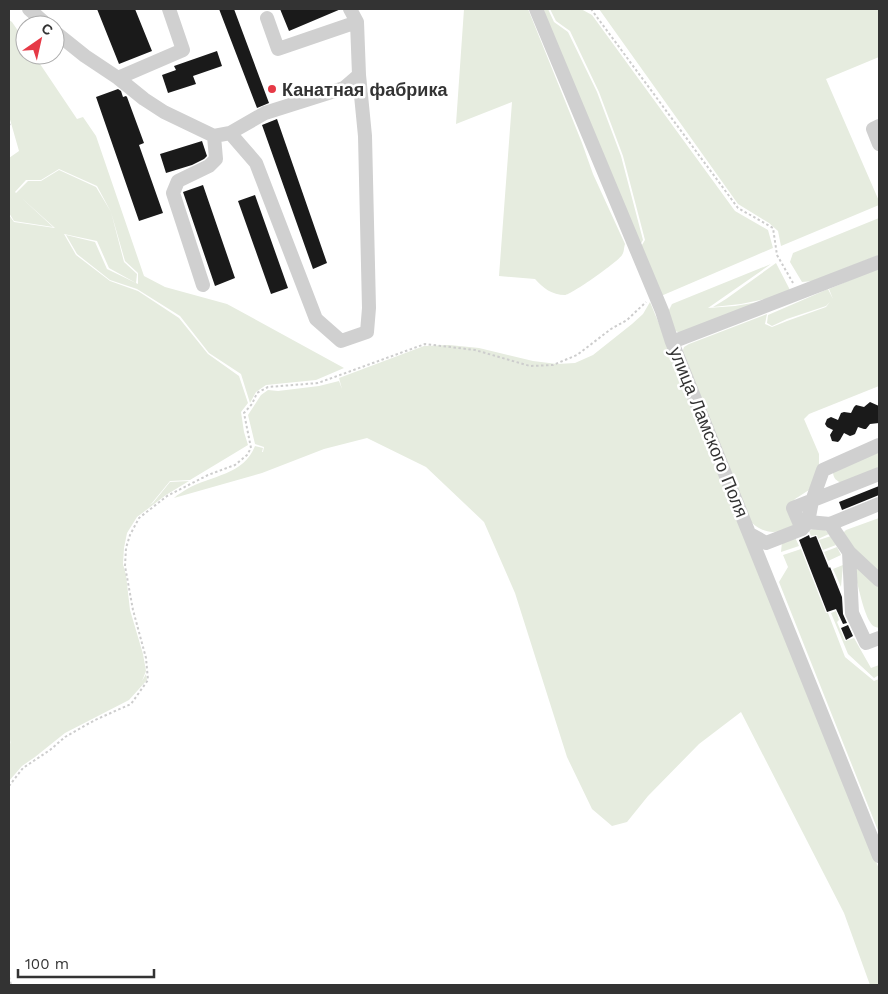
<svg xmlns="http://www.w3.org/2000/svg" width="888" height="994" viewBox="0 0 888 994" font-family="'Work Sans',sans-serif">
  <style>
    .green { fill: #e6ecdf }
    .building { fill: #1a1a1a }
    .lines { fill: none; stroke-linecap: round; stroke-linejoin: round }
    .path { stroke: #cdcdcd; stroke-width: 2; stroke-dasharray: 2.5 2.5; stroke-linecap: butt }
    .minor { stroke: #d0d0d0; stroke-width: 14 }
    .poi-dot { fill: #e63946; stroke: #fff; stroke-width: 2 }
    .labels { text-anchor: middle; dominant-baseline: central; stroke-width: 5; stroke-linejoin: round; paint-order: stroke }
    .poi-label { font-size: 18px; font-weight: bold; fill: #333; stroke: #fff; text-anchor: start }
    .street-label { font-size: 18px; fill: #333; stroke: #fff }
  </style>
  <rect width="100%" height="100%" fill="#fff"/>
  <!-- green -->
  <path class="green" d="M 464,9 L 528,9 L 582,143 L 593,174 L 625,244 C 624,247 624,253 622,255 C 619,261 571,295 565,295 C 552,295 543,288 535,279 L 499,276 L 512,102 L 456,124 Z
    M 540,9 L 548,9 L 554,22 L 568,32 L 597,92 L 621,156 L 643,240 L 639,247 Z
    M 550,9 L 581,9 L 592,15 L 735,211 L 768,230 L 773,248 L 661,296 L 640,248 L 645,240 L 623,156 L 599,92 L 570,31 L 556,21 Z
    M 599,9 L 879,9 L 879,57 L 826,79 L 879,201 L 879,205 L 781,246 L 778,231 L 769,223 L 738,204 Z
    M 9,20 L 12,22 L 25,41 L 25,55 L 34,55 L 77,119 L 83,117 L 96,136 L 144,276 L 165,287 L 227,304 L 344,368 L 316,380 L 266,385 L 256,392 L 250,403 L 241,374 L 209,353 L 180,316 L 137,289 L 110,280 L 77,254 L 66,235 L 95,242 L 107,269 L 138,284 L 138,273 L 125,261 L 111,212 L 97,186 L 59,169 L 41,180 L 26,180 L 15,192 L 53,227 L 14,221 L 9,213 L 9,158 L 19,151 L 9,116 Z
    M 59,170 L 96,187 L 111,212 L 124,262 L 137,274 L 136,283 L 109,268 L 97,241 L 64,234 L 76,255 L 110,281 L 138,291 L 179,318 L 208,354 L 239,376 L 248,403 L 241,412 L 244,432 L 248,445 L 190,480 L 170,481 L 152,503 L 149,505 L 153,503 L 170,482 L 189,481 L 166,495 L 137,517 L 127,533 L 124,548 L 123,564 L 126,575 L 130,610 L 143,654 L 146,671 L 142,681 L 146,674 L 147,680 L 129,700 L 65,733 L 35,757 L 22,766 L 9,781 L 9,748 L 11,740 L 9,745 L 9,215 L 14,222 L 55,228 L 16,193 L 28,181 L 41,181 Z
    M 879,218 L 879,255 L 813,281 L 802,282 L 790,262 L 793,253 Z
    M 776,263 L 790,290 L 770,298 L 741,304 L 713,307 L 726,299 Z
    M 771,264 L 708,308 L 735,306 L 764,301 L 681,333 L 675,331 L 668,312 L 672,304 Z
    M 879,268 L 879,386 L 809,414 L 804,419 L 819,454 L 819,468 L 809,490 L 795,499 L 791,505 L 798,526 C 779,532 767,537 751,522 L 682,353 L 684,347 L 689,344 L 767,314 L 765,324 L 772,327 L 787,321 L 826,307 L 830,302 L 826,306 L 787,319 L 772,326 L 767,323 L 768,315 L 828,289 L 833,299 L 829,289 Z
    M 650,302 L 751,546 L 879,869 L 879,985 L 870,985 L 844,913 L 741,712 L 699,744 L 648,796 L 627,822 L 612,826 L 592,809 L 567,757 L 515,593 L 484,522 L 426,467 L 367,438 L 324,449 L 262,473 L 174,498 C 178,494 183,492 187,489 C 212,475 244,475 255,446 L 263,448 L 262,452 L 263,452 L 264,447 L 255,444 L 248,415 L 261,395 L 268,390 L 278,391 L 319,386 L 339,381 L 342,389 L 339,378 L 424,346 L 449,345 L 479,348 L 533,361 L 557,364 L 575,363 L 593,355 L 632,324 L 643,314 Z
    M 874,451 L 879,454 L 879,467 L 841,483 C 836,480 834,479 833,473 Z
    M 879,518 L 879,574 L 847,541 L 843,533 L 846,530 Z
    M 813,529 L 825,530 L 829,534 L 818,539 L 817,535 L 811,536 L 809,531 Z
    M 794,535 L 799,546 L 781,552 L 782,542 Z
    M 831,536 L 836,545 L 823,550 L 819,540 Z
    M 837,547 L 841,555 L 828,561 L 824,552 Z
    M 801,549 L 826,613 L 828,613 L 845,657 L 874,681 L 879,679 L 879,833 L 779,582 L 788,567 L 783,555 Z
    M 843,565 L 841,587 L 833,569 Z
    M 858,566 L 879,586 L 879,628 C 875,627 872,626 870,622 C 863,611 858,584 854,571 Z
    M 836,611 L 839,620 L 837,622 L 845,641 L 854,638 L 871,668 L 879,665 L 879,675 L 874,678 L 848,654 L 831,613 Z"/>
  <!-- building -->
  <path class="building" d="M 97,9 L 135,9 L 152,51 L 119,64 Z
    M 219,9 L 234,9 L 269,103 L 257,108 Z
    M 280,9 L 341,9 L 289,31 Z
    M 217,51 L 222,66 L 193,76 L 196,84 L 168,93 L 162,75 L 176,70 L 174,66 Z
    M 118,89 L 121,91 L 123,97 L 126,96 L 127,97 L 144,143 L 139,145 L 163,213 L 139,221 L 96,97 Z
    M 277,119 L 327,263 L 313,269 L 262,125 Z
    M 202,141 L 207,156 L 204,159 L 192,165 L 166,173 L 160,154 Z
    M 203,185 L 235,278 L 215,286 L 183,192 Z
    M 255,195 L 288,288 L 271,294 L 238,201 Z
    M 870,402 L 879,406 L 879,423 L 870,424 L 866,429 L 864,429 L 858,427 L 855,434 L 853,435 L 850,436 L 844,433 L 840,440 L 838,442 L 832,441 L 830,435 L 833,430 L 827,427 L 825,424 L 827,419 L 831,417 L 838,420 L 841,413 L 844,412 L 851,413 L 854,407 L 856,405 L 864,407 Z
    M 879,486 L 879,495 L 842,510 L 839,502 Z
    M 809,535 L 810,538 L 816,536 L 829,568 L 830,567 L 842,597 L 843,614 L 847,623 L 843,624 L 836,609 L 827,612 L 799,540 Z
    M 848,625 L 853,636 L 846,640 L 841,628 Z"/>
  <g class="lines">
    <!-- path -->
    <path class="path" d="M 591,9 L 738,208 L 773,228 L 777,255 L 793,283
      M 9,123 L 10,126
      M 9,786 L 23,768 L 50,750 L 65,737 L 95,720 L 131,704 L 148,680 L 146,658 L 133,610 L 125,566 L 126,548 L 130,535 L 139,518 L 167,496 L 208,475 L 235,465 L 247,455 L 251,448 L 244,413 L 252,404 L 257,393 L 268,387 L 318,383 L 425,344 L 475,350 L 530,366 L 553,365 L 577,355 L 611,329 L 627,320 L 646,302
      M 9,977 L 11,985"/>
    <!-- minor -->
    <path class="minor" d="M 29,9 L 47,25
      M 536,9 L 662,311 L 672,342 L 879,856
      M 267,18 L 278,49 L 357,22
      M 55,32 L 85,56 L 118,78 L 144,99 L 164,112 L 214,136 L 230,133 L 265,113 L 344,88 L 359,75
      M 118,78 L 183,50 L 169,9
      M 879,126 L 873,129 L 879,144
      M 230,133 L 256,163 L 316,319 L 341,341 L 367,332 L 369,308 L 365,136 L 359,75 L 357,22 L 350,9
      M 203,285 L 173,193 L 178,181 L 209,166 L 216,159 L 214,136
      M 672,342 L 879,262
      M 808,522 L 812,501 L 823,470 L 879,445
      M 830,524 L 879,504
      M 802,529 L 793,508 L 879,474
      M 750,534 L 766,543 L 802,529 L 808,522 L 830,524 L 849,552 L 879,580
      M 849,552 L 852,613 L 866,643 L 879,638"/>
  </g>
  <!-- markers -->
  <circle class="poi-dot" cx="272" cy="89" r="5"/>
  <g class="labels">
    <!-- poi labels -->
    <g class="poi-label">
      <text x="282" y="89">Канатная фабрика</text>
    </g>
    <!-- street labels -->
    <g class="street-label">
      <text transform="translate(709 432) rotate(68)">улица Ламского Поля</text>
    </g>
  </g>
  <!-- border -->
  <rect width="888" height="994" fill="none" stroke="#333333" stroke-width="20"/>
  <!-- north arrow -->
  <g transform="translate(40 40) rotate(34)"><circle r="24" fill="#ffffff" stroke="#adadad"/>
  <path d="M0-4L9 19L0 12L-9 19Z" fill="#e63946"/>
  <text y="-8" font-size="14" font-weight="bold" text-anchor="middle" fill="#333333">С</text>
  </g>
  <!-- scale -->
  <path d="M18 969v8h136v-8" fill="none" stroke="#333333" stroke-width="2.5"/>
  <text x="25" y="969" font-size="15" fill="#333333" stroke="#ffffff" stroke-width="4" paint-order="stroke">100 m</text>
</svg>
